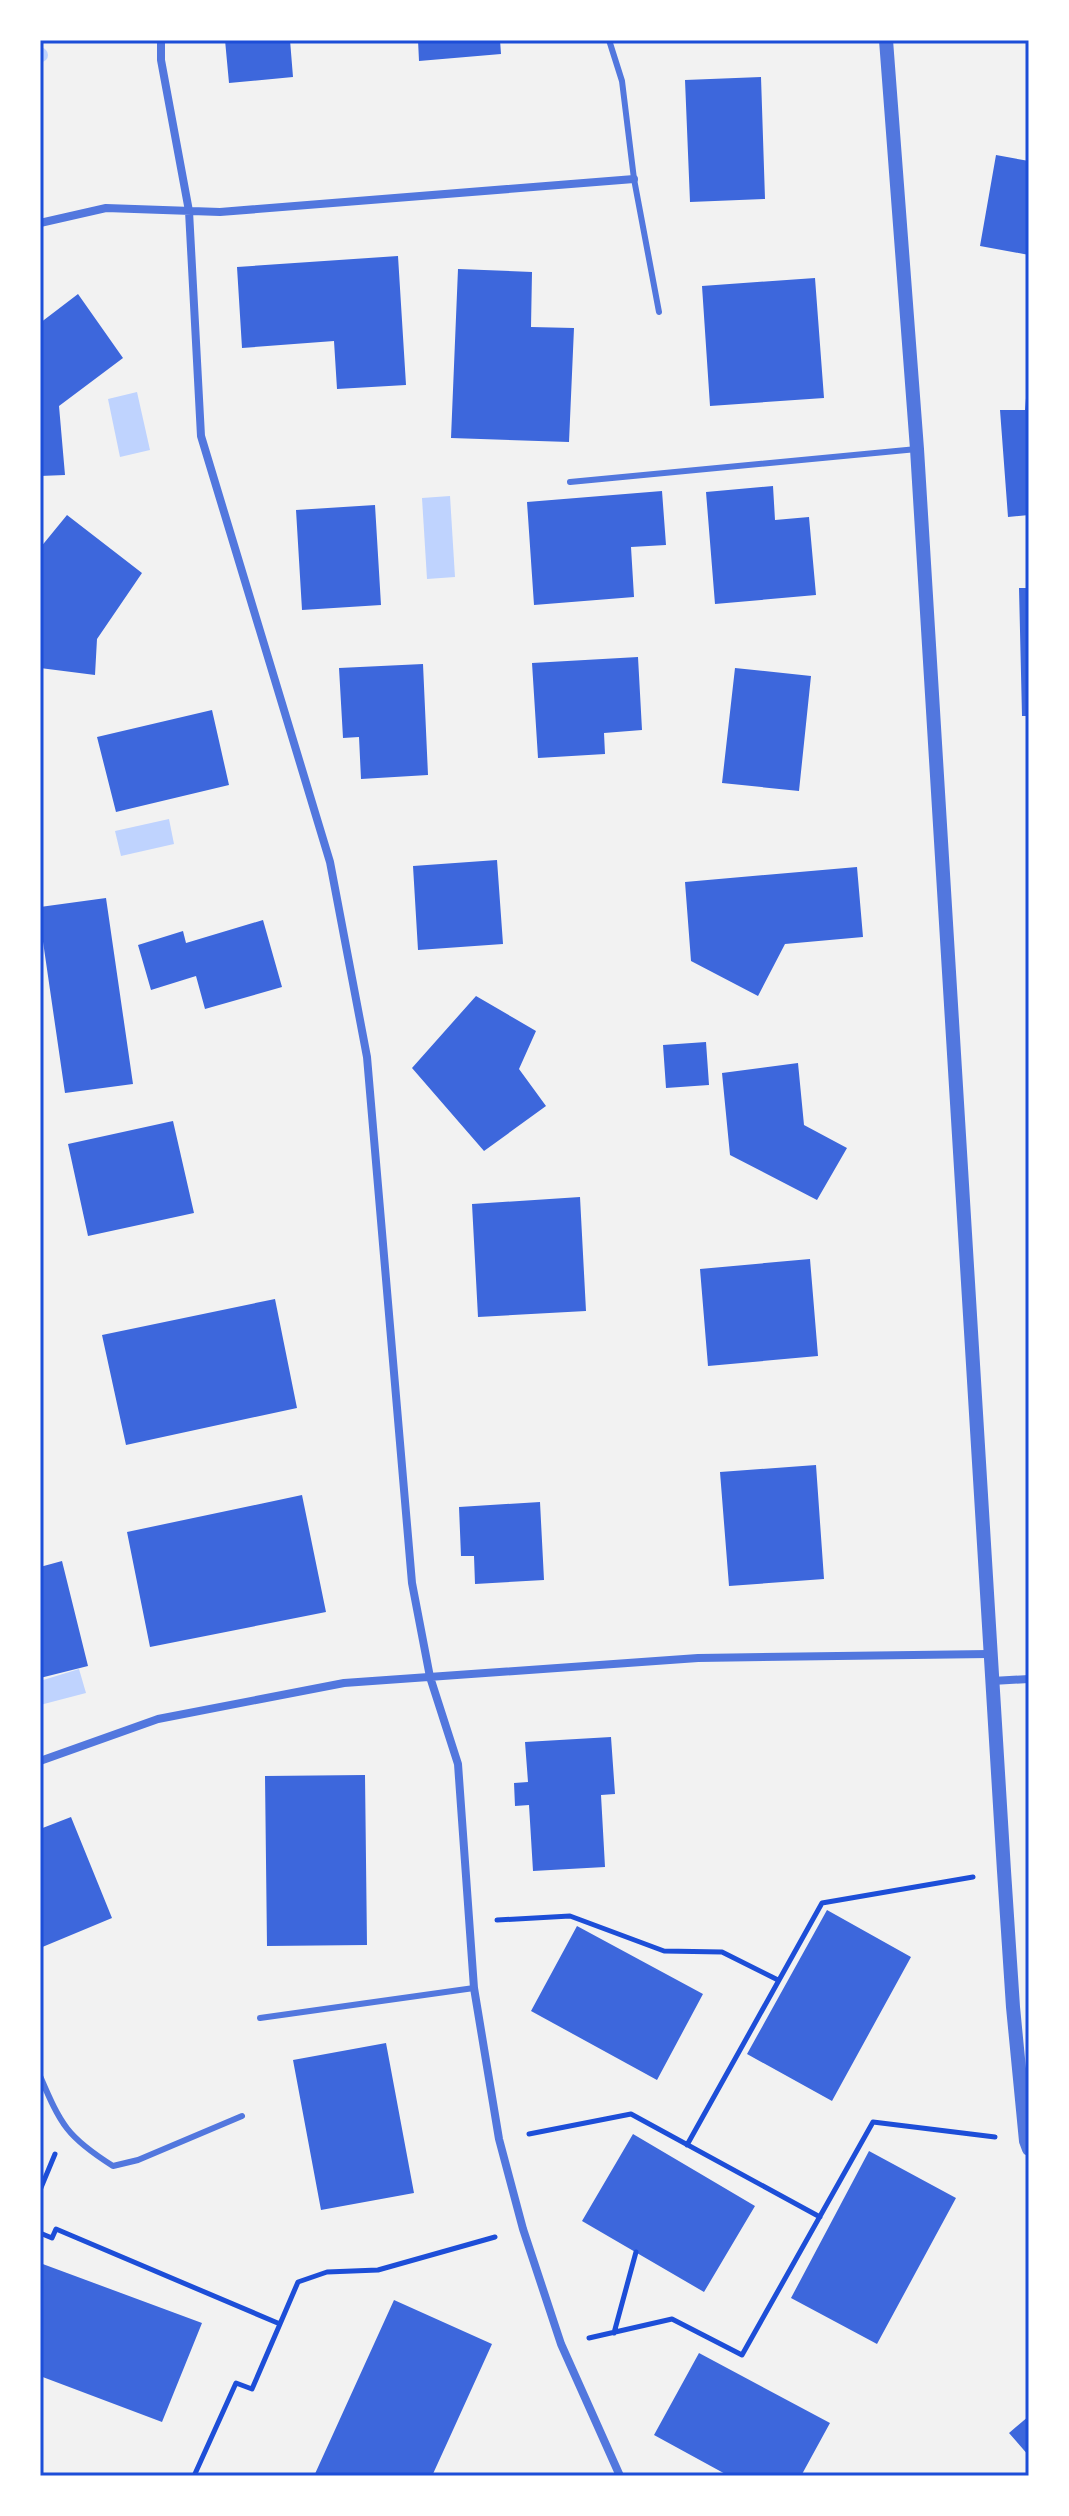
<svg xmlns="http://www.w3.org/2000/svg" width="1069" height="2516" viewBox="0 0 1069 2516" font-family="'PT Sans',sans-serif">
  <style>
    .water { fill: #bfd3fe }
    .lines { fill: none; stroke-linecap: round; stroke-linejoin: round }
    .stream { stroke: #bfd3fe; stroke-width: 14 }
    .building { fill: #3d67dc }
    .path { stroke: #1d4ed8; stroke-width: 5 }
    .service { stroke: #5277de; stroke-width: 6 }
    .minor { stroke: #5277de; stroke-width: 8 }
    .tertiary { stroke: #5277de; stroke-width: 14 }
    .neatline { fill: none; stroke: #1d4ed8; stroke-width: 3 }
  </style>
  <rect width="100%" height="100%" fill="#f2f2f2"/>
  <!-- water -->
  <path class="water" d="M 137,392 L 150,450 L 120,457 L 108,399 Z
    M 450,496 L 455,577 L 427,579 L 422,498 Z
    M 169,819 L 174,844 L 121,856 L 115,831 Z
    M 79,1669 L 86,1693 L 40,1705 L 40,1681 Z"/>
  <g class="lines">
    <!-- stream -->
    <path class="stream" d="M 40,54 L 41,55"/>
  </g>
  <!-- building -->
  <path class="building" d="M 225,40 L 290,40 L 293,77 L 229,83 Z
    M 418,40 L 500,40 L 501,54 L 419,61 Z
    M 761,77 L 765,199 L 690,202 L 685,80 Z
    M 996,155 L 1029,161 L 1029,255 L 980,246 Z
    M 398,256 L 406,385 L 337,389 L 334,341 L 242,348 L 237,267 Z
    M 458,269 L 532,272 L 531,327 L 574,328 L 569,442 L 451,438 Z
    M 815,278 L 824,398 L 710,406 L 702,286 Z
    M 78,294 L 123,358 L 59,406 L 65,475 L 40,476 L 40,323 Z
    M 1027,386 L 1029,386 L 1029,515 L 1008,517 L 1000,410 L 1025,410 Z
    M 773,486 L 775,520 L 809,517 L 816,595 L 715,604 L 706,492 Z
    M 662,491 L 666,545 L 631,547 L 634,597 L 534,605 L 527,502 Z
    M 375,505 L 381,605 L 302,610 L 296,510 Z
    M 67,515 L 142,573 L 97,639 L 95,675 L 40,668 L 40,548 Z
    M 1019,588 L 1029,588 L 1029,716 L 1022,716 Z
    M 638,657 L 642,730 L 604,733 L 605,754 L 538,758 L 532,663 Z
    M 423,664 L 428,775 L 361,779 L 359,737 L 343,738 L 339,668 Z
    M 735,668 L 811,676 L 799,791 L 722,783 Z
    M 212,710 L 229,785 L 116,812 L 97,737 Z
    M 497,860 L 503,944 L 418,950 L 413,866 Z
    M 857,867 L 863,937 L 785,944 L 758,996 L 691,961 L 685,882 Z
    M 106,898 L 133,1084 L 65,1093 L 40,921 L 40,907 Z
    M 263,920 L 282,987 L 205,1009 L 196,976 L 151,990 L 138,945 L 183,931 L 186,943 Z
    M 476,996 L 536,1031 L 519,1069 L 546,1106 L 484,1151 L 412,1068 Z
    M 706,1042 L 709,1085 L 666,1088 L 663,1045 Z
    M 798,1063 L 804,1125 L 847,1148 L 817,1200 L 730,1155 L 722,1073 Z
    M 173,1121 L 194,1213 L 88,1236 L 68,1144 Z
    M 580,1197 L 586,1311 L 478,1317 L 472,1204 Z
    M 810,1259 L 818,1356 L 708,1366 L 700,1269 Z
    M 275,1299 L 297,1408 L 126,1445 L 102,1335 Z
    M 816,1465 L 824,1579 L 729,1586 L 720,1472 Z
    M 302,1495 L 326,1612 L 150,1647 L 127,1532 Z
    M 540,1502 L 544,1580 L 475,1584 L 474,1556 L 461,1556 L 459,1507 Z
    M 62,1561 L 88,1666 L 40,1678 L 40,1567 Z
    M 611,1737 L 615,1794 L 601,1795 L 605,1867 L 533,1871 L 529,1805 L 515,1806 L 514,1783 L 528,1782 L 525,1742 Z
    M 365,1775 L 367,1945 L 267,1946 L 265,1776 Z
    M 71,1817 L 112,1918 L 40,1948 L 40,1829 Z
    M 827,1910 L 911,1957 L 832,2101 L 747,2054 Z
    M 577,1926 L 703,1994 L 657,2080 L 531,2011 Z
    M 386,2043 L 414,2193 L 321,2210 L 293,2060 Z
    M 633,2134 L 755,2206 L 704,2292 L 582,2221 Z
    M 869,2151 L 956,2198 L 877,2344 L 791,2298 Z
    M 40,2263 L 202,2323 L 162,2422 L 40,2376 Z
    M 394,2300 L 492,2344 L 448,2441 L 432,2476 L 314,2476 Z
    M 699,2353 L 830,2423 L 801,2476 L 729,2476 L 654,2435 Z
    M 1029,2416 L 1029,2456 L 1009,2433 Z"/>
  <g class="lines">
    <!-- path -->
    <path class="path" d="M 497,1920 L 570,1916 L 664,1951 L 722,1952 L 778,1980
      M 529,2134 L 631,2114 L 820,2217
      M 687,2145 L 822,1903 L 973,1877
      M 40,2190 L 55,2154
      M 40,2233 L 52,2238 L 56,2229 L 280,2324 L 252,2389 L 236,2383 L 194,2476
      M 280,2324 L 298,2282 L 327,2272 L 378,2270 L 495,2237
      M 614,2333 L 636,2252
      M 589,2338 L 672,2319 L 742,2355 L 873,2122 L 995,2137"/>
    <!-- service -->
    <path class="service" d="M 609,40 L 622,81 L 634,179 L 659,312
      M 570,482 L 917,449
      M 260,2018 L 474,1988
      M 40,2076 C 61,2125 67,2137 113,2166 L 138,2160 L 242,2116"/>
    <!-- minor -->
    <path class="minor" d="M 161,40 L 161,60 L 189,211 L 201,436 L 330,862 L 367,1057 L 412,1583 L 430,1677 L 458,1764 L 474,1988 L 499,2139 L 523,2229 L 561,2344 L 620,2476
      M 40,223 L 106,208 L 220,212 L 634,179
      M 992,1681 L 1029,1679
      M 40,1761 L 158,1719 L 344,1683 L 698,1658 L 989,1654"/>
    <!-- tertiary -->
    <path class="tertiary" d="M 886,40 L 917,449 L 1004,1871 L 1013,2007 L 1026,2141 L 1029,2149"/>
  </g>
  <!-- border -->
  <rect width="1069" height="2516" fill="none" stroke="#ffffff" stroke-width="84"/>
  <rect x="42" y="42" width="985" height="2432" class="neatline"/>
</svg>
